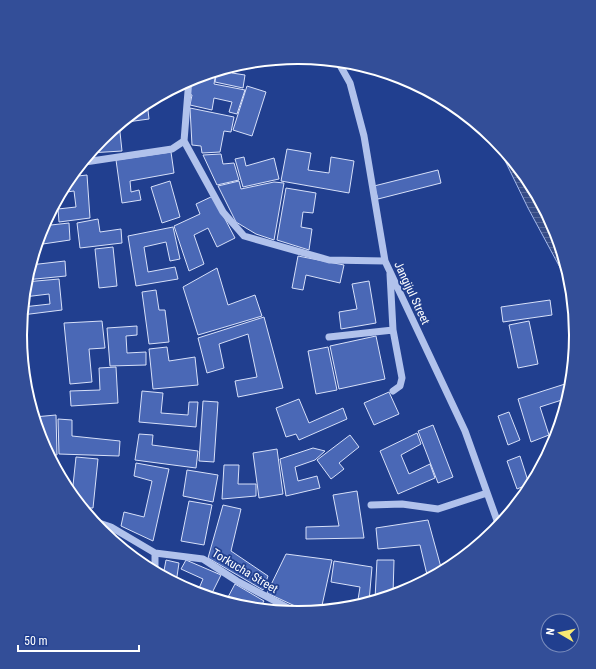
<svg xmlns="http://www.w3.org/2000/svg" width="596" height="669" viewBox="0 0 596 669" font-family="'Roboto Condensed',sans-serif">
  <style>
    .water { fill: url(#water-rules); stroke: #a5baed }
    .building { fill: #4a68b6; stroke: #d7e0f9 }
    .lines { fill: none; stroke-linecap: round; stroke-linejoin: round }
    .minor { stroke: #b1c2ec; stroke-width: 7 }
    .labels { text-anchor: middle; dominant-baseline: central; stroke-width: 3.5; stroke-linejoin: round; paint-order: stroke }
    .street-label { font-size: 12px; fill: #fff; stroke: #213f8f }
    .rim { fill: none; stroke: #fff; stroke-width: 2 }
  </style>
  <defs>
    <pattern id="water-rules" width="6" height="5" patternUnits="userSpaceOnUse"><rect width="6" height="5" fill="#354b86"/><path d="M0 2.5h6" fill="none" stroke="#536698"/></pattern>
  </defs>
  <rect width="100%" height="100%" fill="#213f8f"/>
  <!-- water -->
  <path class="water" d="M 494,138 L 529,180 L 555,228 L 571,288 L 528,208 Z"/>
  <!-- building -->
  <path class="building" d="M 233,65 L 232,73 L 245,75 L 243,88 L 215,82 L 217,70 Z
    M 213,71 L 216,72 L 214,84 L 245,90 L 237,114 L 229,112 L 232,102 L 214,98 L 212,110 L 190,105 L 192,95 L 189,94 L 192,78 Z
    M 247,86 L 266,92 L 252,136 L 233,130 Z
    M 147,102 L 149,119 L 127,122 L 126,117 Z
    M 190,108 L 234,117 L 231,132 L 224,131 L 220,152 L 202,153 L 201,146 L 192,145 Z
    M 119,123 L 122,151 L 89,153 L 102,138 Z
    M 287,149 L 311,153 L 308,170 L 329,173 L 331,157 L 354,161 L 349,193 L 281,181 Z
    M 171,152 L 174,173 L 130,181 L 131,192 L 139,190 L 141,200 L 122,203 L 116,160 Z
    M 221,154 L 223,164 L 234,163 L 239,180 L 217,185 L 203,155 Z
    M 244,157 L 246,166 L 274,158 L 279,179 L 243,187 L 235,159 Z
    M 438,170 L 441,183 L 378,199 L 374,186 Z
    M 87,175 L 90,218 L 59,222 L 58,209 L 76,207 L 74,191 L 60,193 L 67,180 L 69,177 Z
    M 170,181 L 180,217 L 162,223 L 151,187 Z
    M 239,181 L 241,189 L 274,182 L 284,183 L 274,240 L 256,234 L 236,222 L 218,186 Z
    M 286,188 L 316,193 L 313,213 L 303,212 L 301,227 L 312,229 L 309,250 L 277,240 Z
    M 213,196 L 235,238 L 217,247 L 208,228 L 194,235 L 204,264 L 189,271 L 174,226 L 200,214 L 196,204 Z
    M 98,219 L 100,232 L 121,229 L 122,243 L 80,248 L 77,223 Z
    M 69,223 L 70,240 L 36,245 L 42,226 Z
    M 173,227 L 180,259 L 170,261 L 166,242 L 144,247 L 148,272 L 175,267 L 178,279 L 136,286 L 128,236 Z
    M 113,247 L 117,286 L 99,288 L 95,249 Z
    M 298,256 L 344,265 L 340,283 L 306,275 L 303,290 L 292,288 Z
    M 65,261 L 66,276 L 25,280 L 30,265 Z
    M 217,268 L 228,305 L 255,295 L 262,316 L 198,335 L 183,287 Z
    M 59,279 L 62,310 L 22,315 L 23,307 L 50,304 L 49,294 L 24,297 L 25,282 Z
    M 369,281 L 376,323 L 341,329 L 339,312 L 357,309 L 352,284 Z
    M 156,290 L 159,310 L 165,310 L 169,342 L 149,344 L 142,292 Z
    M 550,300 L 552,315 L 503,322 L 501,307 Z
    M 264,317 L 283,388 L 238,397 L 235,381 L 257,377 L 248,334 L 219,344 L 224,368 L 207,373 L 198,338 Z
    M 102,321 L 105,348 L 89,349 L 92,382 L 70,384 L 64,323 Z
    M 529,321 L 538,364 L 518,368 L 509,325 Z
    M 137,326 L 137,335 L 126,336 L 127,353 L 146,352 L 146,365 L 110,366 L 107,328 Z
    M 376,336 L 385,379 L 339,389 L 330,346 Z
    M 167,347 L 169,361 L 195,357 L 198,385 L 153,389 L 149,349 Z
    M 328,347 L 337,390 L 316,394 L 308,351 Z
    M 116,367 L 118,403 L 71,406 L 70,391 L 100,390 L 99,368 Z
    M 29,372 L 35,409 L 32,410 L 25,389 L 24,373 Z
    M 565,384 L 568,398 L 540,407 L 549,435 L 531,442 L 518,399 Z
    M 142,391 L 163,393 L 161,413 L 188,415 L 189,402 L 198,402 L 196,427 L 139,422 Z
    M 389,392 L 399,414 L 374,425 L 364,403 Z
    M 299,399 L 309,423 L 343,408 L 347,419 L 299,440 L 296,434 L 286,437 L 276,408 Z
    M 203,401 L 218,402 L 214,462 L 199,461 Z
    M 509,412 L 520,440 L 508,445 L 498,416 Z
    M 56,415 L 57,455 L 49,456 L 41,441 L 34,417 Z
    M 58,419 L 72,420 L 72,436 L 120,441 L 119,456 L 59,454 Z
    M 433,425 L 453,477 L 438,483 L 418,431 Z
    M 417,433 L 421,444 L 401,455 L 409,474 L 430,464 L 435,478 L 398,494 L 380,451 Z
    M 139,434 L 153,435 L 152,445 L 198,451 L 196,468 L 135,460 Z
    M 350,435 L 359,447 L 339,463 L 344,469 L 331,479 L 317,460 Z
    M 313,448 L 325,451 L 315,460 L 295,467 L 298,481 L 317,476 L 320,488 L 286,496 L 280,459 Z
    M 277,449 L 283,494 L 259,498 L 253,453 Z
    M 520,456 L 529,484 L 517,489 L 507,461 Z
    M 76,457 L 98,459 L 93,508 L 82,508 L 72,495 Z
    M 136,463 L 169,469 L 153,541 L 121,526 L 124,512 L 144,517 L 152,481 L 134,476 Z
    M 224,465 L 239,465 L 238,484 L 256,484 L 256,496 L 222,499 Z
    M 187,470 L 218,475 L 213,502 L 183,496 Z
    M 357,491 L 364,538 L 306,539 L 306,527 L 339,526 L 333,495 Z
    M 189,501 L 212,505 L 204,545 L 181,541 Z
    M 223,505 L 241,509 L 231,551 L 268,576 L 263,590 L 208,558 Z
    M 428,520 L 442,571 L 428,579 L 420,545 L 378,549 L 376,528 Z
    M 286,554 L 332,560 L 321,610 L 308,612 L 267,593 Z
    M 166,560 L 179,563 L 176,583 L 163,576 Z
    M 186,560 L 221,575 L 210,597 L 197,593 L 203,579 L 181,569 Z
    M 377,560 L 394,560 L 393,595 L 380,599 L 375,599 Z
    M 334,561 L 372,567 L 369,602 L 357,606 L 360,587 L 331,582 Z
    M 235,584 L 264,601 L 259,609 L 238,605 L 227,599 Z"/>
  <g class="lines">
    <!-- minor -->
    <path class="minor" d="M 337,60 L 350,83 L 364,136 L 385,261 L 465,431 L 499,526
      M 189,79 L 184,141 L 223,212 L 244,236 L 329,260 L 385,261
      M 85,162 L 172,149 L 184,141
      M 390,274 L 393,330 L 402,378 L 400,386 L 393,391
      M 329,337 L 393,330
      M 371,505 L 402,504 L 438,509 L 487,493
      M 93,521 L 111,527 L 155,553 L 203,559 L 237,581 L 296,612
      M 155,553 L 155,572"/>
  </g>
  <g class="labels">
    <!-- street labels -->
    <g class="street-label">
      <text transform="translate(412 293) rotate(65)">Jangijul Street</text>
      <text transform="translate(245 571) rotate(31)">Torkucha Street</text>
    </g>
  </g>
  <!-- crop -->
  <path d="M0 0H596V669H0ZM27 335a271 271 0 1 1 542 0a271 271 0 1 1-542 0Z" fill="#334e98" fill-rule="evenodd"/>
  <path class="rim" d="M27 335a271 271 0 1 1 542 0a271 271 0 1 1-542 0Z"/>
  <!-- north arrow -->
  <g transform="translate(560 633) rotate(279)"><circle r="19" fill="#213f8f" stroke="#7a8cbc"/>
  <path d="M0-3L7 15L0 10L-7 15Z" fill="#f9e973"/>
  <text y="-6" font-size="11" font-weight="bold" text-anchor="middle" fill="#ffffff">N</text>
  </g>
  <!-- scale -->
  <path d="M18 645v6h121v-6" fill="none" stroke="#ffffff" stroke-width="2"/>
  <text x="24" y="645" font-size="12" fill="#ffffff" stroke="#213f8f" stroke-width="3" paint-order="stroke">50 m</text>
</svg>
